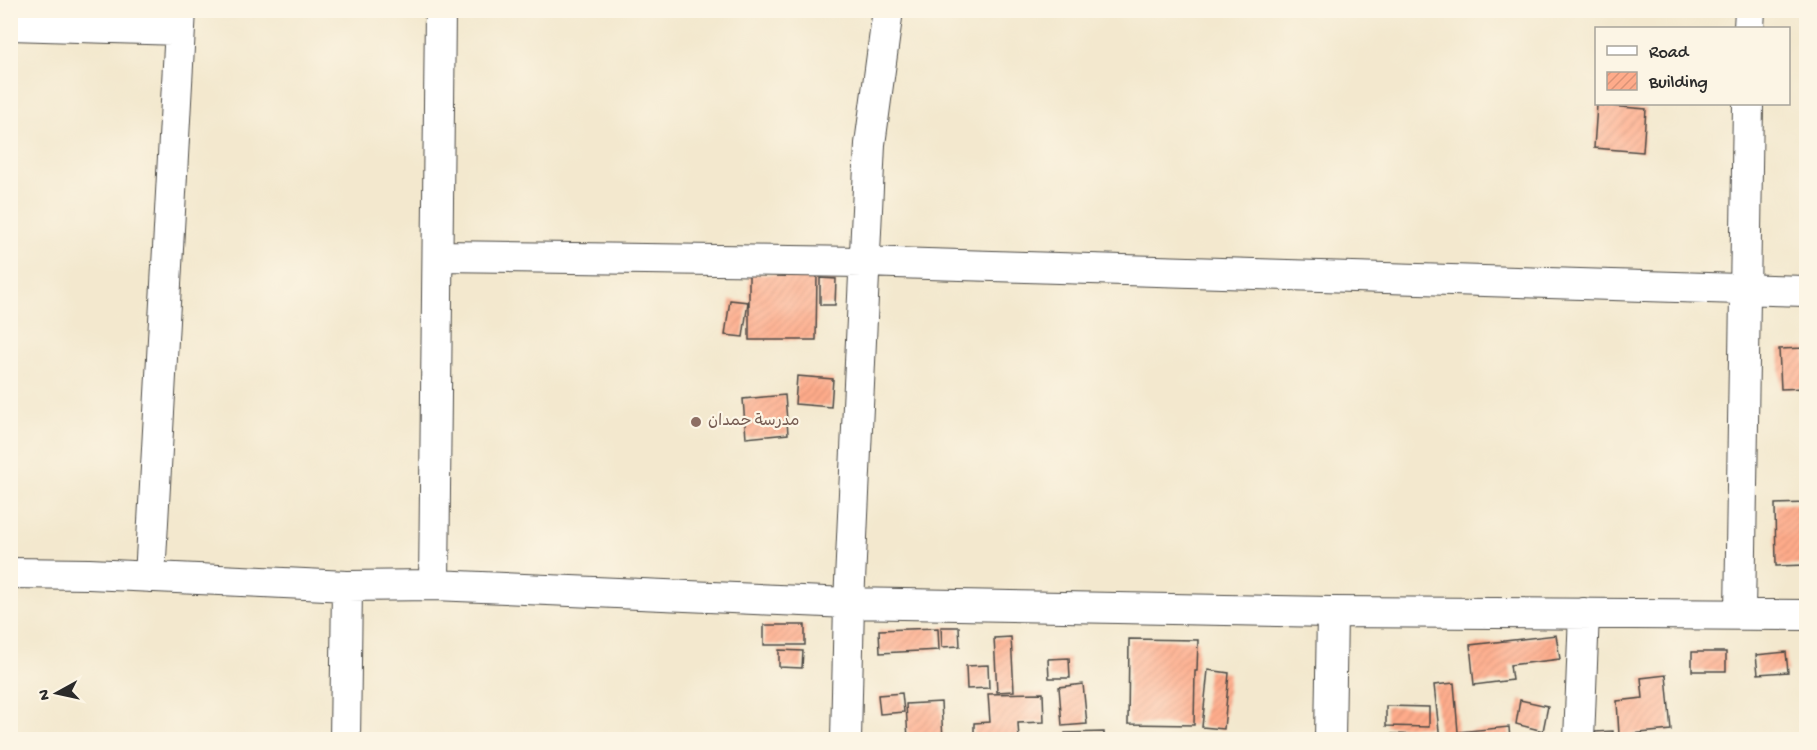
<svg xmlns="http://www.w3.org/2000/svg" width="1817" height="750" viewBox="0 0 1817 750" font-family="'Gochi Hand','Playpen Sans Arabic',sans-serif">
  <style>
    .building { fill: url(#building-hatch) }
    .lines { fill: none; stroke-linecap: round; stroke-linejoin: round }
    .minor-casing { stroke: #494743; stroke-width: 32 }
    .minor { stroke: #fff; stroke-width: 30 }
    .education-dot { fill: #8d6e63; stroke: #fcf5e5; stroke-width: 2 }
    .labels { text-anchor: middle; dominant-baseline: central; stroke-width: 4.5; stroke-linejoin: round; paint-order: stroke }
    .education-label { font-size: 16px; fill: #785e54; stroke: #fcf5e5; text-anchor: start }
  </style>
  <defs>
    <pattern id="building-hatch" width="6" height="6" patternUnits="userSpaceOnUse" patternTransform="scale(1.5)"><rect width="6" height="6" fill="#feab8a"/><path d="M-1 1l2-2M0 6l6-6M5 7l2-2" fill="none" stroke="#da9377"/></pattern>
  </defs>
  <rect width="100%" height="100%" fill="#fcf5e5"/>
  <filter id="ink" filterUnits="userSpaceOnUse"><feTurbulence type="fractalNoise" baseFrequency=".0167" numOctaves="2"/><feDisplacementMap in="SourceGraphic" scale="12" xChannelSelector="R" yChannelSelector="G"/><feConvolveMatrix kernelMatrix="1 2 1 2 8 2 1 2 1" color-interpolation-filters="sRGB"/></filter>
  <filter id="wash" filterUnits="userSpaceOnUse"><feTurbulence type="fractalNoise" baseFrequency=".008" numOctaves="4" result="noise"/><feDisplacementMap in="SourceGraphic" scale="24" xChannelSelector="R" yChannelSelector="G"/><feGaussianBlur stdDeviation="1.35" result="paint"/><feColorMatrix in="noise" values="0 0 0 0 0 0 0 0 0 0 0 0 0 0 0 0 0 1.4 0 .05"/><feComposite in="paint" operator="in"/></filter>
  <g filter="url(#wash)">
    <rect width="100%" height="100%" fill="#f3e8ce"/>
    <g id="blocks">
      <!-- building -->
      <path class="building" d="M 1597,105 L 1646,109 L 1643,152 L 1594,148 Z
        M 749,274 L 817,275 L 816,340 L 749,340 Z
        M 820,278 L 836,279 L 835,305 L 820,305 Z
        M 730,300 L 748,302 L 743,337 L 725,335 Z
        M 1806,348 L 1806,388 L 1781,389 L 1779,349 Z
        M 797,376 L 833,379 L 831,407 L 795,404 Z
        M 785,395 L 788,434 L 746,438 L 743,399 Z
        M 1806,503 L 1806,565 L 1776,566 L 1775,504 Z
        M 764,625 L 805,625 L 805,645 L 764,645 Z
        M 941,627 L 959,627 L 960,646 L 942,647 Z
        M 938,628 L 939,650 L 880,653 L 879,630 Z
        M 1556,635 L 1560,659 L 1510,665 L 1512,680 L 1474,685 L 1470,645 Z
        M 1011,637 L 1014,691 L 997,692 L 994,638 Z
        M 1129,639 L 1198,640 L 1197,671 L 1195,671 L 1194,725 L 1128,724 Z
        M 779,650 L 803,651 L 802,668 L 779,667 Z
        M 1692,652 L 1726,652 L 1726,671 L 1692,671 Z
        M 1786,652 L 1788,672 L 1758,674 L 1756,655 Z
        M 1069,658 L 1070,678 L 1049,678 L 1048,659 Z
        M 988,665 L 989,688 L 967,689 L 966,666 Z
        M 1208,670 L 1229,673 L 1224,729 L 1202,727 Z
        M 1666,675 L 1671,730 L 1619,735 L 1617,701 L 1643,698 L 1641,678 Z
        M 1454,683 L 1458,732 L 1509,727 L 1510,740 L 1440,740 L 1434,685 Z
        M 1083,684 L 1087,724 L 1062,726 L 1059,687 Z
        M 902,693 L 904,712 L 880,714 L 878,695 Z
        M 1043,693 L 1044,722 L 1018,723 L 1019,740 L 974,740 L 974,723 L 990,722 L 988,694 Z
        M 1520,700 L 1548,706 L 1543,731 L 1516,724 Z
        M 941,702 L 943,740 L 908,740 L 906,704 Z
        M 1386,706 L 1429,707 L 1429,727 L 1386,726 Z
        M 1613,731 L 1613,740 L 1595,740 L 1595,732 Z
        M 1104,732 L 1104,740 L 1065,740 L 1065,733 Z
        M 1392,734 L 1425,735 L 1425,740 L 1391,740 Z"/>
    </g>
  </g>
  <g filter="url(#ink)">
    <use href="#blocks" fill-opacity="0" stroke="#494743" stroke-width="1.5"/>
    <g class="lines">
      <defs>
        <path id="minor" d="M 10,25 L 180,30
          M 1749,28 L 1750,10
          M 439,256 L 863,262 L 1806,291
          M 10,573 L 89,574 L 347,586 L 434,585 L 849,603 L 1332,612 L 1806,615
          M 150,577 L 181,10
          M 434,585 L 440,10
          M 1740,614 L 1748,104
          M 345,740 L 347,586
          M 846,740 L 849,603 L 870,144 L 888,10
          M 1330,740 L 1332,612
          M 1579,740 L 1584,613"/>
      </defs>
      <!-- minor casing -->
      <use href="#minor" class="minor-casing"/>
      <!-- minor -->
      <use href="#minor" class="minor"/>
    </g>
  </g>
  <!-- markers -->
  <circle class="education-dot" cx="696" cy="422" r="6"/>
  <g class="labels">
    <!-- education labels -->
    <g class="education-label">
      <text x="708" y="422">مدرسة حمدان</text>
    </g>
  </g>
  <!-- margin -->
  <rect width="1817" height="750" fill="none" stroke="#fcf5e5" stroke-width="36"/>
  <!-- legend -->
  <rect x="1595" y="27" width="195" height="78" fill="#fcf5e5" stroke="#a8a49b" stroke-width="1.5"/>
  <rect x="1607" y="46" width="30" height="9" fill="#ffffff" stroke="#a8a49b" stroke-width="1.5"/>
  <text x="1649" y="57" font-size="18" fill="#2b2b2b">Road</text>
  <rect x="1607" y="72" width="30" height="18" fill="url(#building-hatch)" stroke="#a8a49b" stroke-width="1.5"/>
  <text x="1649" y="87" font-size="18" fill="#2b2b2b">Building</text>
  <!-- north arrow -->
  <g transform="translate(57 693) rotate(262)" stroke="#fcf5e5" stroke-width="4.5" paint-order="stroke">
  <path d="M0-4.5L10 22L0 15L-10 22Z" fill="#2b2b2b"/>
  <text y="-9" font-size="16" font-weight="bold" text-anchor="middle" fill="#2b2b2b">N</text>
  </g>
</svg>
